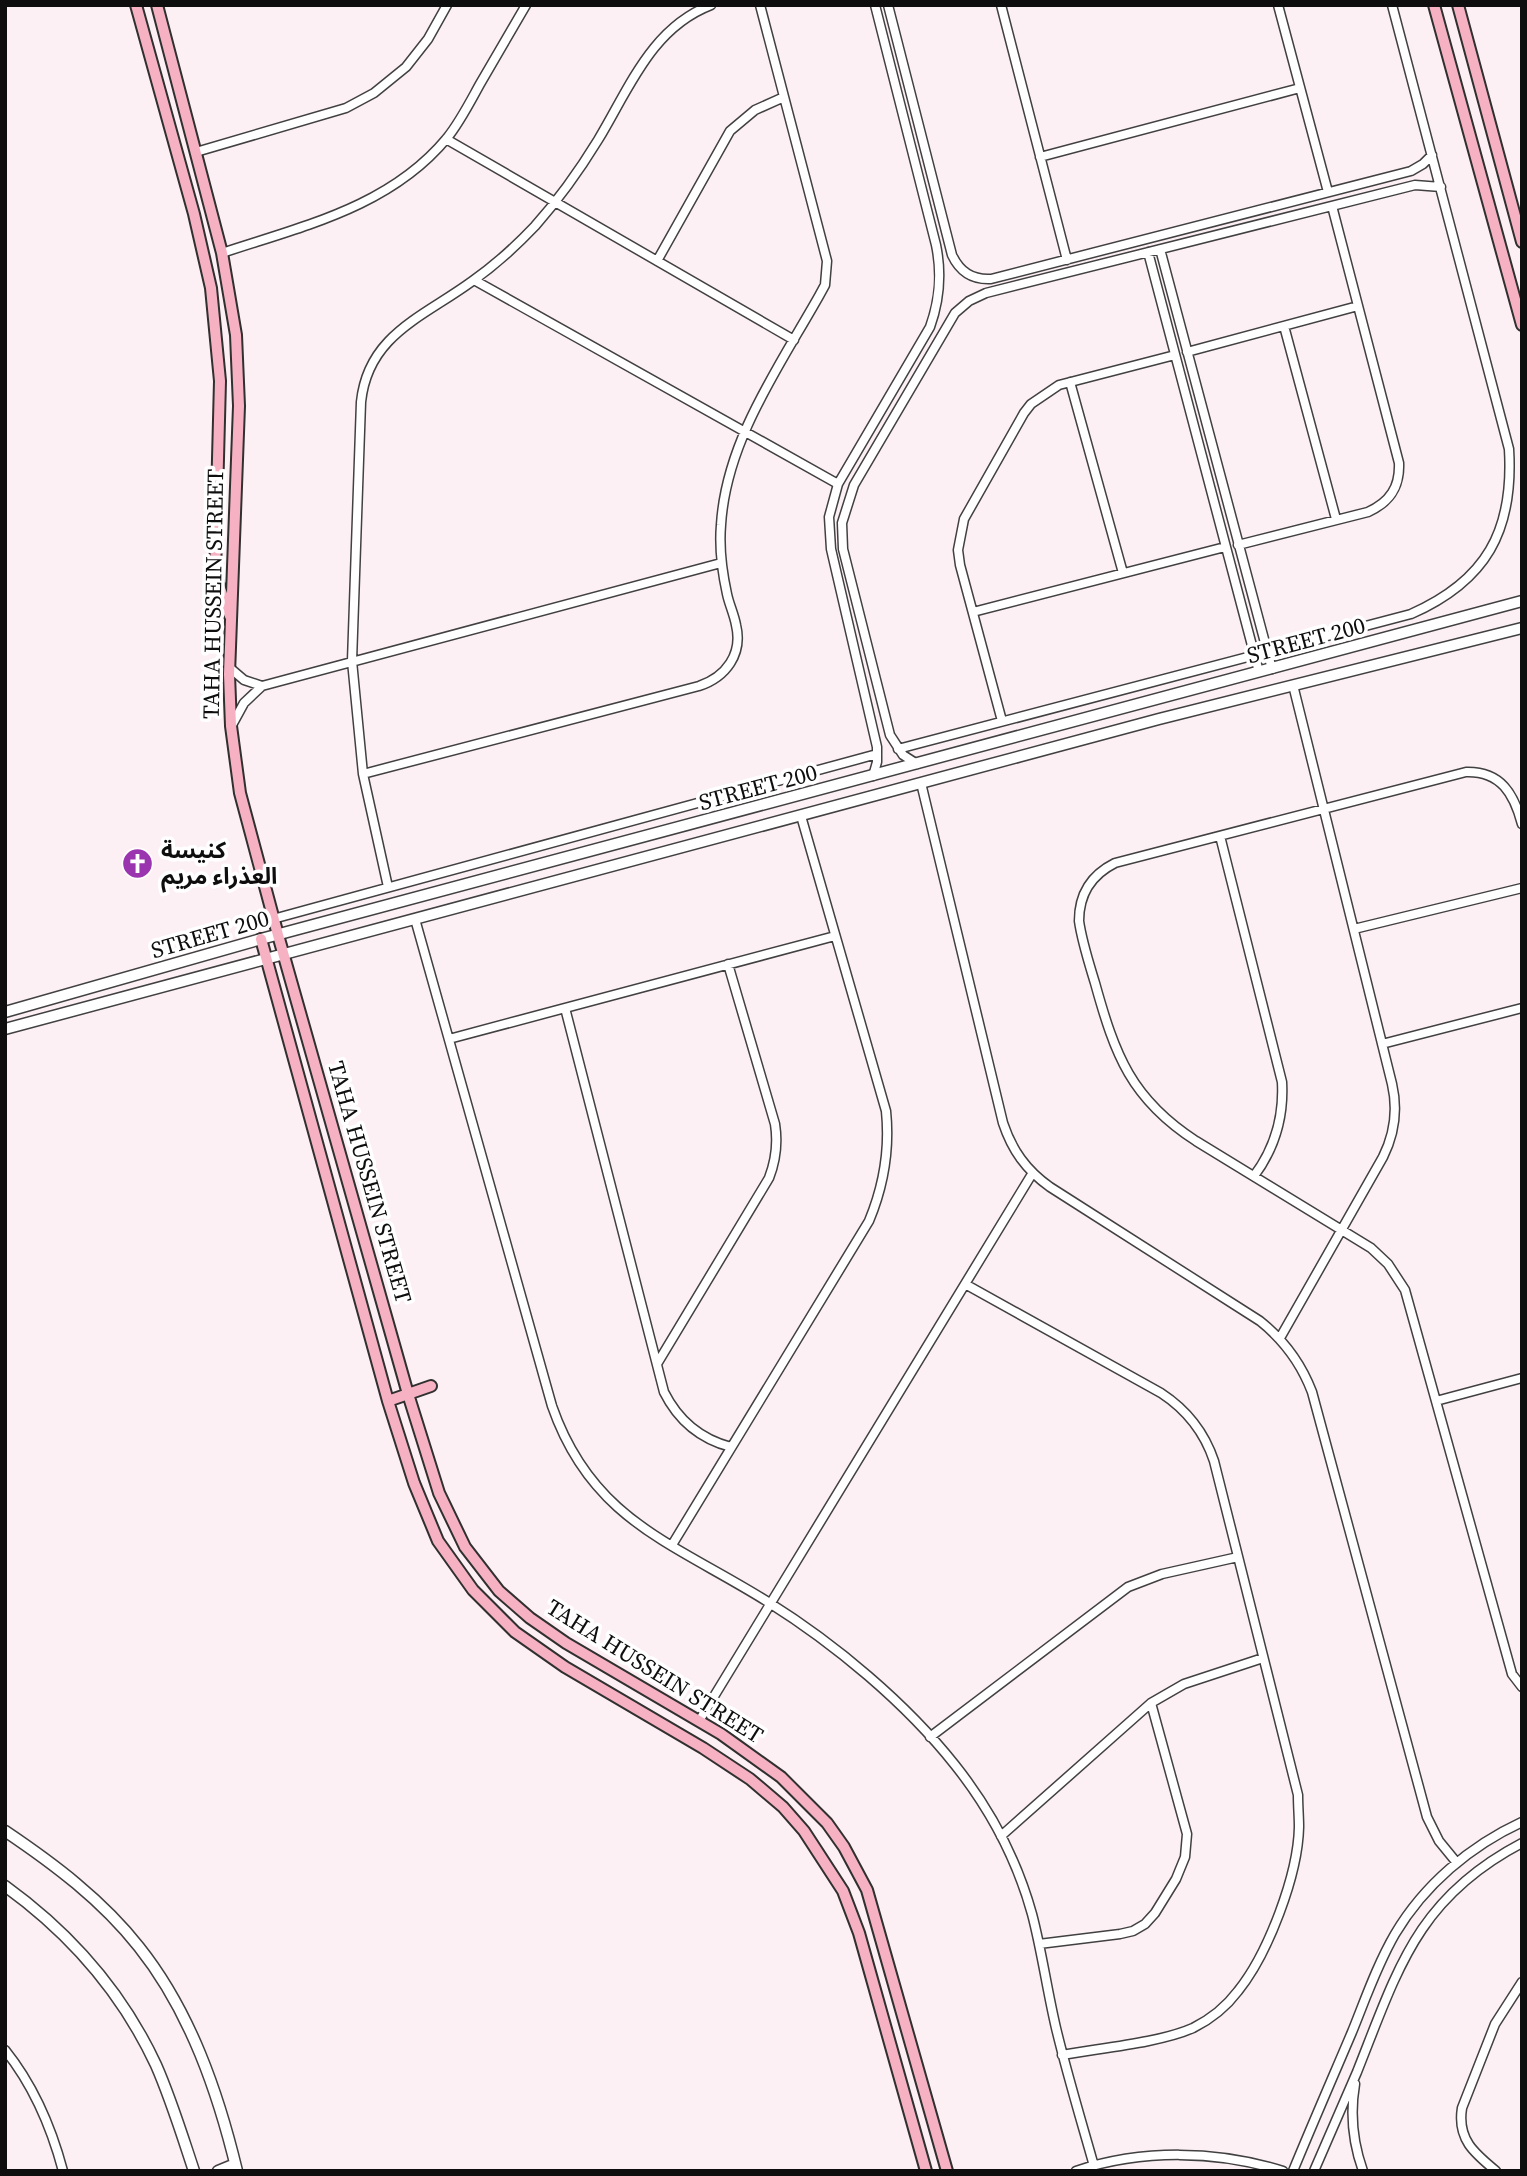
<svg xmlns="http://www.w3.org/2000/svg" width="1527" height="2176" viewBox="0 0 1527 2176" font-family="'Source Serif 4','Noto Sans Arabic',serif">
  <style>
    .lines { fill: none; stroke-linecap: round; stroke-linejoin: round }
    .minor-casing { stroke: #414141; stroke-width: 11 }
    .tertiary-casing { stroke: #414141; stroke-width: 13 }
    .secondary-casing { stroke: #303030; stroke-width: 14 }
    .minor { stroke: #fff; stroke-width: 8 }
    .tertiary { stroke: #fff; stroke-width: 10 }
    .secondary { stroke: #f6b2c2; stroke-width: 10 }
    .labels { text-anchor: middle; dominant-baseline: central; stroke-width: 7; stroke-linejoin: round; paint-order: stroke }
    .street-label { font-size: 23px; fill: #0e0e0e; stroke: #fff }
    .poi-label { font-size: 23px; font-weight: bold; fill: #0e0e0e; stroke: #fff; text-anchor: start }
  </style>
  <rect width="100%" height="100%" fill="#fdf0f4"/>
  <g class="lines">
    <defs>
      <path id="minor" d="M 888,5 L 952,255 C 960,272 972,280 991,279 L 1411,171 L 1423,164 L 1432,155
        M 1001,5 L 1067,260
        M 1278,5 L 1328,192
        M 446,139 L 794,340
        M 196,152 L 346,108 L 374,93 L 406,67 L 428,39 L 447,5
        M 1040,157 L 1300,88
        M 1160,249 L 1272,669
        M 1148,252 L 1259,672
        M 222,253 C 303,226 390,207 447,138 C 460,122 470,102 480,84 C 495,58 511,31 526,5
        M 657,261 L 730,131 L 755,110 L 784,97
        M 474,280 L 838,484
        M 1284,326 L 1336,519
        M 1187,352 L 1358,306
        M 1070,382 L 1123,573
        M 1238,545 L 1368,512 C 1390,502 1400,487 1399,463 L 1332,206
        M 973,612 L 1225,547
        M 230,668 L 244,680 L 262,686
        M 1002,721 L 960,565 L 958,550 L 964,519 L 1024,413 L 1031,404 L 1059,385 L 1175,355
        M 232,725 L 244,703 L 262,686 L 721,563
        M 898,749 L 1411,614 C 1486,581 1514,531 1509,449 L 1392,5
        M 917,764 L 903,755 L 890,735 L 843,549 L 842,523 L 854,485 L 955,313 L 969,301 L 986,293 L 1415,185 L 1441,187
        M 363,774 L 699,686 C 726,677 743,654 736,625 C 734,614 729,604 727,594 C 722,571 719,548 721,525 C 726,441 779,367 819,296 L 825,285 L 827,261 L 760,5
        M 873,776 L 877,762 L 877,747 L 831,549 L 829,517 L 838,484 L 930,327 C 940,299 942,274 936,245 L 875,5
        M 921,783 L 1003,1123 C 1012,1150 1026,1170 1050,1187 L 1260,1321 C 1285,1341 1301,1363 1312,1392 L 1427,1817 L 1439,1841 L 1457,1863
        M 1522,824 C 1514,794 1501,771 1466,772 L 1115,863 C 1091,875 1079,895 1079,921 C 1082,942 1089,963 1095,983 C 1115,1055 1131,1099 1196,1141 L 1371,1248 L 1388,1264 L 1405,1290 L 1512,1674 L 1522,1687
        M 1220,836 L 1282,1082 C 1284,1118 1275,1148 1254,1176
        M 388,887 L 363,774 L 352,661 L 361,402 C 368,335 423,317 471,282 C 494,266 516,246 535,226 C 559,199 579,171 598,140 C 629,89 651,28 711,5
        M 273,919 L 877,754
        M 415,919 L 552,1406 C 592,1521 674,1543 768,1602 C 835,1644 906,1703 955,1765 C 990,1809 1017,1860 1032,1914 C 1042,1952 1047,1990 1056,2028 C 1067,2074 1081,2120 1094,2166
        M 1354,929 L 1522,888
        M 565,1008 L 664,1392 C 678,1420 700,1439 731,1447
        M 449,1039 L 835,936
        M 1382,1044 L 1522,1008
        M 965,1284 L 1161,1393 C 1187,1410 1204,1431 1214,1461 L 1298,1795 C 1298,1806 1299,1817 1299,1827 C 1298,1875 1268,1954 1238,1991 C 1226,2007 1211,2019 1193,2028 C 1159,2043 1100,2048 1062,2055
        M 1280,1338 L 1383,1157 C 1395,1133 1398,1110 1392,1084 L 1293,685
        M 657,1364 L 769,1178 C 776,1160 778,1143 775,1124 L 728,964
        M 1436,1401 L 1522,1378
        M 672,1545 L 869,1221 C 884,1185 890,1150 886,1111 L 801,816
        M 699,1721 L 1032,1174
        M 930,1737 L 1128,1587 L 1162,1574 L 1238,1557
        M 1001,1836 L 1151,1703 L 1184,1684 L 1263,1658
        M 1039,1944 L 1120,1934 L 1133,1931 L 1145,1924 L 1155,1913 L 1176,1879 L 1185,1857 L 1187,1834 L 1151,1703
        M 5,2050 C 34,2086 51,2126 63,2171
        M 1355,2084 C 1350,2113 1353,2143 1363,2171
        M 1076,2171 C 1142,2149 1217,2150 1283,2171
        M 1293,2171 C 1312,2125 1332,2079 1352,2032 C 1365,2000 1377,1965 1395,1934 C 1424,1885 1470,1846 1522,1822
        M 1314,2171 C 1328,2138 1343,2105 1357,2072 C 1398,1969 1417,1898 1522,1843
        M 1496,2171 C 1474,2153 1457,2139 1462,2108 L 1495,2024 L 1522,1982"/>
      <path id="tertiary" d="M 5,1012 L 261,939 L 1522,601
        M 5,1029 L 1159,719 L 1522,628
        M 5,1831 C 54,1864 102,1900 139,1947 C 190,2011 218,2092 237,2171
        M 5,1886 C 70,1933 122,1992 156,2065 C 171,2099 182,2135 194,2171
        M 218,2171 L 235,2164"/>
      <path id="secondary" d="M 136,5 L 194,214 L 211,288 L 220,381 L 215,575 L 230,616
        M 157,5 L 222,253 L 236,335 L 239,406 L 229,674 L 231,726 L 240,793 L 278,935 L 408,1394 L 439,1493 L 465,1547 L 499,1591 L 530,1618 L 566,1643 L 721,1734 L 781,1777 L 827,1823 L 844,1847 L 867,1890 L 947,2171
        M 1434,5 L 1522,325
        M 1458,5 L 1522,242
        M 261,939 L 388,1401 L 414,1483 L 438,1541 L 473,1590 L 515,1632 L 565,1667 L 703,1748 L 750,1779 L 783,1807 L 804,1831 L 843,1891 L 859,1933 L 926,2171
        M 388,1401 L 431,1386"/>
    </defs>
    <!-- minor casing -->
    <use href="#minor" class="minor-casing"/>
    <!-- tertiary casing -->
    <use href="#tertiary" class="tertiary-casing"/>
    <!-- secondary casing -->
    <use href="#secondary" class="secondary-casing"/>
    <!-- minor -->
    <use href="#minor" class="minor"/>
    <!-- tertiary -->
    <use href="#tertiary" class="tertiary"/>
    <!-- secondary -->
    <use href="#secondary" class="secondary"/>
  </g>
  <!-- icons -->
  <defs>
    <symbol id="church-disc" viewBox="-11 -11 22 22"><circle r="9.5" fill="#9b34af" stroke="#fff"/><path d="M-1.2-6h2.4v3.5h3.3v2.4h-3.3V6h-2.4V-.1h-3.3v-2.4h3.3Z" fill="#fff"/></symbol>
  </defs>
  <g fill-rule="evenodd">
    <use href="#church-disc" x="120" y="846" width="35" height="35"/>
  </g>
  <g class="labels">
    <!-- street labels -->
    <g class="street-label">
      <text transform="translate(213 594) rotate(-89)">TAHA HUSSEIN STREET</text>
      <text transform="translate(1306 640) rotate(-15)">STREET 200</text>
      <text transform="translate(758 787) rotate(-15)">STREET 200</text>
      <text transform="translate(210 934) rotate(-16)">STREET 200</text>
      <text transform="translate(370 1182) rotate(74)">TAHA HUSSEIN STREET</text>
      <text transform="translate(655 1671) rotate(32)">TAHA HUSSEIN STREET</text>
    </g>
    <!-- poi labels -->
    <g class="poi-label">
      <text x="161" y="850">كنيسة<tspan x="161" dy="26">العذراء مريم</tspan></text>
    </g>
  </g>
  <!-- border -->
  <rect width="1527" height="2176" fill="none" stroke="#0e0e0e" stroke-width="14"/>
</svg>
